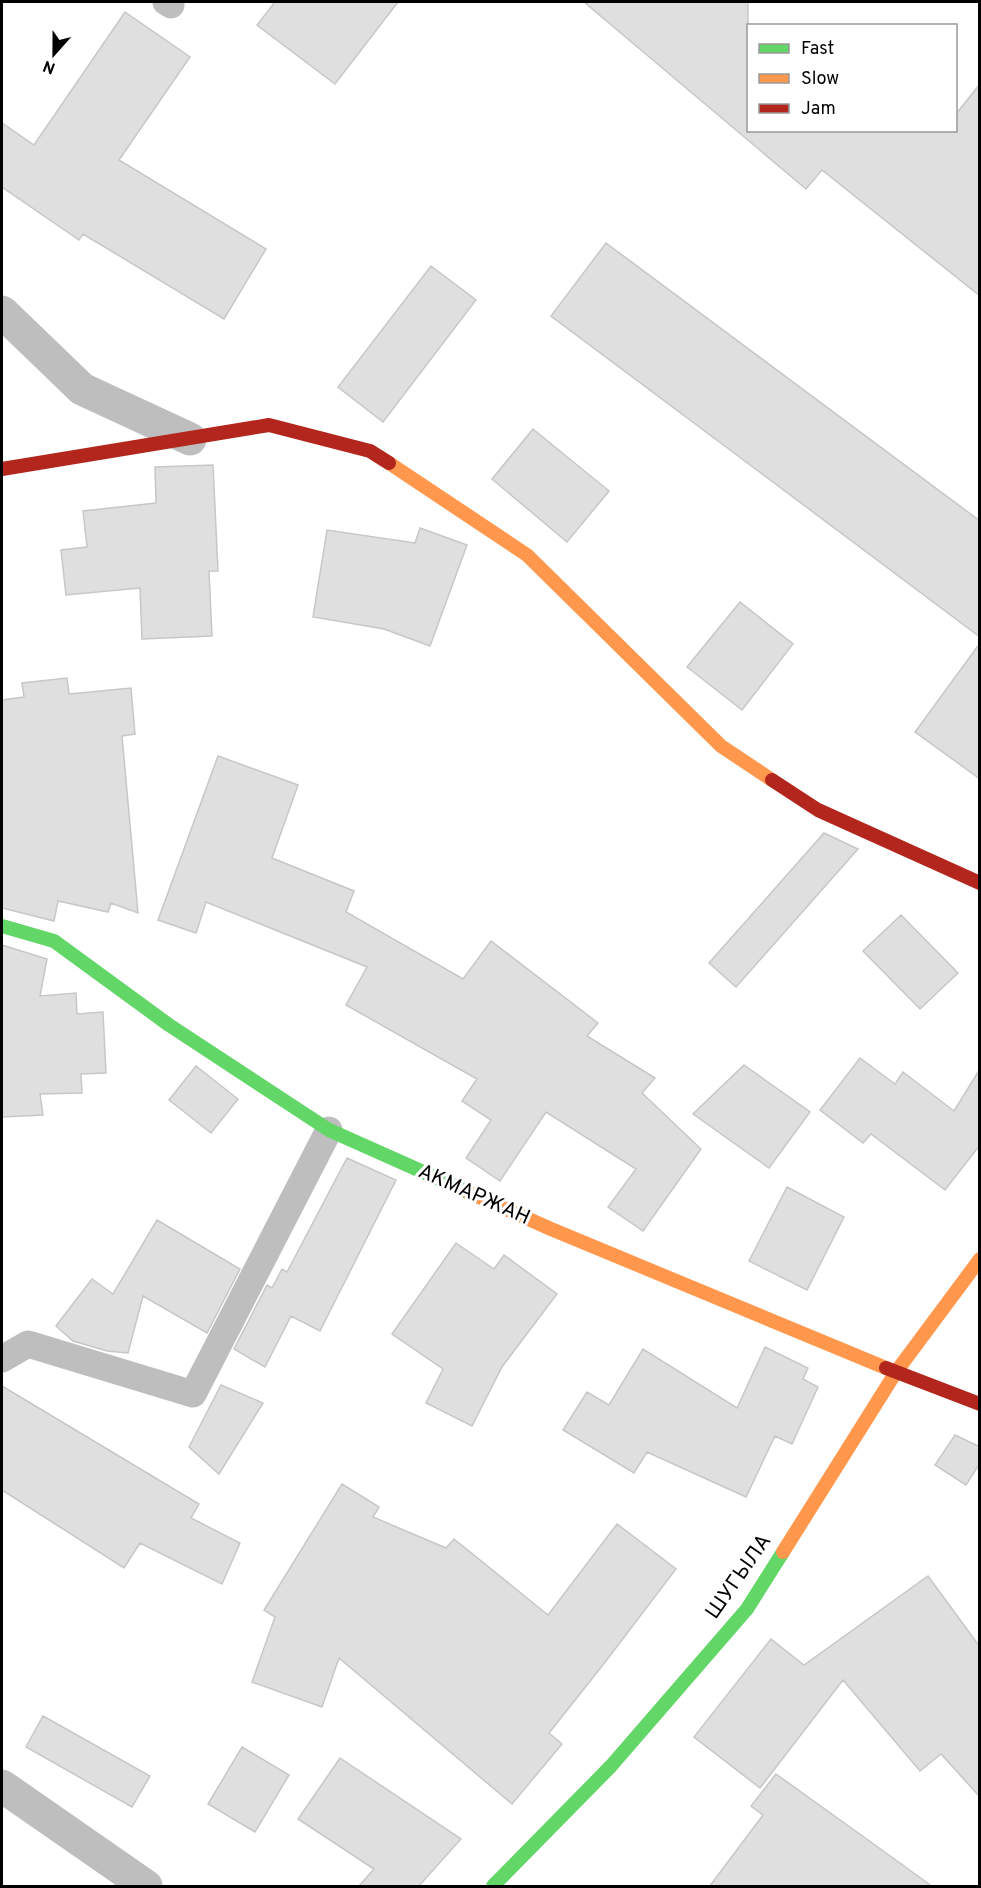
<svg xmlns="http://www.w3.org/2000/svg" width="981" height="1888" viewBox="0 0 981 1888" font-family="Overpass,sans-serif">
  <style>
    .building { fill: #dfdfdf; stroke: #c7c7c7; stroke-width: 1.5 }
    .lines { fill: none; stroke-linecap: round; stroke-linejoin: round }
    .lane { stroke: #bebebe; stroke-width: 27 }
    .street { stroke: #bebebe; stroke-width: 33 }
    .fast { stroke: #63d668; stroke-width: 14 }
    .slow { stroke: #ff974d; stroke-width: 14 }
    .jam { stroke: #b3261e; stroke-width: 14 }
    .labels { text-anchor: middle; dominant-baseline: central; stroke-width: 6; stroke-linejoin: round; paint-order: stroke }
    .street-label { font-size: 21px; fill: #000; stroke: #fff }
  </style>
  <rect width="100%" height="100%" fill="#fff"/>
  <!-- building -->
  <path class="building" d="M 275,2 L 398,2 L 335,84 L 257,25 Z
    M 584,2 L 748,2 L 748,130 L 956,130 L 956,114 L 980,84 L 980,296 L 822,170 L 806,189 Z
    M 125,12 L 190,57 L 119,160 L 266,249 L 224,319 L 83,234 L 79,240 L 2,187 L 2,123 L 34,145 Z
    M 606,243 L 980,521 L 980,637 L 551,316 Z
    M 431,266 L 476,300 L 383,422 L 338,387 Z
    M 533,429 L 609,491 L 567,542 L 492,479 Z
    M 213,465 L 218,571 L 209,571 L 212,636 L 142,639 L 140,588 L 66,595 L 61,550 L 87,547 L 83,511 L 156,503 L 155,467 Z
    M 420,528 L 467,545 L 430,646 L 384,629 L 313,617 L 327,530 L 415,543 Z
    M 740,602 L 793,644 L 742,710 L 687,667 Z
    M 980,643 L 980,779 L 915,732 Z
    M 67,678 L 69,694 L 131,688 L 135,734 L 122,736 L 138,913 L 111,903 L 108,912 L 58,901 L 54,921 L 2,908 L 2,700 L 24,697 L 22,683 Z
    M 218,756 L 298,785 L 272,858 L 354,891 L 346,912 L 463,979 L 491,941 L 598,1023 L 587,1036 L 655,1078 L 642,1093 L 701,1149 L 643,1231 L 608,1207 L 636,1169 L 546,1112 L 500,1181 L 466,1158 L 491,1120 L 462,1101 L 477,1079 L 346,1005 L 367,967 L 206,902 L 196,933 L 158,920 Z
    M 824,833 L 858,849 L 736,987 L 709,963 Z
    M 901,915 L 958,973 L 920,1009 L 863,951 Z
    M 2,945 L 47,959 L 40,996 L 76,993 L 77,1014 L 103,1012 L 106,1073 L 81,1074 L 82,1093 L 40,1094 L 43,1115 L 2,1117 Z
    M 860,1058 L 895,1084 L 903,1072 L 954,1111 L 980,1069 L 980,1145 L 945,1190 L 871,1134 L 863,1143 L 820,1110 Z
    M 744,1065 L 810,1112 L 769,1168 L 693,1114 Z
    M 196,1066 L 238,1099 L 211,1133 L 169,1100 Z
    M 347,1158 L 396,1180 L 320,1331 L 291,1316 L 265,1367 L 234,1349 L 267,1285 L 272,1288 L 282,1269 L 287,1272 Z
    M 787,1187 L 844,1217 L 807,1290 L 749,1261 Z
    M 157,1220 L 240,1269 L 207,1333 L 143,1296 L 128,1353 L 107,1351 L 73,1341 L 56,1326 L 92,1279 L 113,1294 Z
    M 456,1243 L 494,1269 L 504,1255 L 557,1294 L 502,1367 L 472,1426 L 426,1403 L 443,1369 L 392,1334 Z
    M 765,1347 L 808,1368 L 803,1379 L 818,1387 L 792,1444 L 775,1436 L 746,1497 L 647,1452 L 634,1473 L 563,1430 L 587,1392 L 609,1405 L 643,1349 L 737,1408 Z
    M 221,1385 L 263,1403 L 219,1474 L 189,1447 Z
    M 2,1386 L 199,1504 L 191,1518 L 240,1543 L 222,1584 L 140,1543 L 124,1568 L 2,1490 Z
    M 955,1435 L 980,1447 L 980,1463 L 966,1485 L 935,1465 Z
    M 342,1484 L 379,1507 L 373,1517 L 446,1548 L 454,1539 L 548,1615 L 617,1524 L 676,1569 L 606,1661 L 549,1733 L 562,1744 L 512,1804 L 339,1658 L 322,1707 L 252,1682 L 275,1617 L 264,1610 Z
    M 928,1576 L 980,1647 L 980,1797 L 941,1754 L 920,1771 L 843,1680 L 760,1788 L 694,1737 L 771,1639 L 804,1665 Z
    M 43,1716 L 150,1776 L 132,1807 L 26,1747 Z
    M 242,1747 L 289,1775 L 255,1832 L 208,1804 Z
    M 340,1758 L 461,1839 L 418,1887 L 358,1887 L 374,1869 L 298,1819 Z
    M 776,1774 L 875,1845 L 933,1887 L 709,1887 L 763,1815 L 751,1806 Z"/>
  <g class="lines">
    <!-- lane -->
    <path class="lane" d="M 166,2 L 171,5
      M 2,1359 L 28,1344 L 193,1394 L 329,1130"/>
    <!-- street -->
    <path class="street" d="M 2,312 L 82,389 L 190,439
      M 2,1786 L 146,1886"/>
    <!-- fast -->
    <path class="fast" d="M 2,926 L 54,941 L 169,1025 L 329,1130 L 468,1192
      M 493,1886 L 611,1766 L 747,1609 L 783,1552"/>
    <!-- slow -->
    <path class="slow" d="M 389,463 L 527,555 L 721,746 L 772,780
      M 468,1192 L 551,1229 L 886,1368
      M 783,1552 L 896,1372 L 980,1259"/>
    <!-- jam -->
    <path class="jam" d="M 2,469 L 269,425 L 370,451 L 389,463
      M 772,780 L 818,810 L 980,883
      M 886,1368 L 980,1404"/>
  </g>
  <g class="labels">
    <!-- street labels -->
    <g class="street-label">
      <text transform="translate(474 1195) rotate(24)">АКМАРЖАН</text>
      <text transform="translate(739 1577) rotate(-55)">ШУГЫЛА</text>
    </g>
  </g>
  <!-- border -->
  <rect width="981" height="1888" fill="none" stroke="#000000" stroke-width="6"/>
  <!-- legend -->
  <rect x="747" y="24" width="210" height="108" fill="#ffffff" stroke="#999999" stroke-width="1.5"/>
  <rect x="759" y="44" width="30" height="9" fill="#63d668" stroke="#999999" stroke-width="1.5"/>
  <text x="801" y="54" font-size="18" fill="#000000">Fast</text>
  <rect x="759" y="74" width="30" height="9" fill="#ff974d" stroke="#999999" stroke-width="1.5"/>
  <text x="801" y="84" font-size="18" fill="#000000">Slow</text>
  <rect x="759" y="104" width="30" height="9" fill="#b3261e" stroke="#999999" stroke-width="1.5"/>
  <text x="801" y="114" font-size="18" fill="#000000">Jam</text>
  <!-- north arrow -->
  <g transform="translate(54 54) rotate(201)" stroke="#ffffff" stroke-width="4.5" paint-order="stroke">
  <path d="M0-4.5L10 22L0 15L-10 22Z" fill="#000000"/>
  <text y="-9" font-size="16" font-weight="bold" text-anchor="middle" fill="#000000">N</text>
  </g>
</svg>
